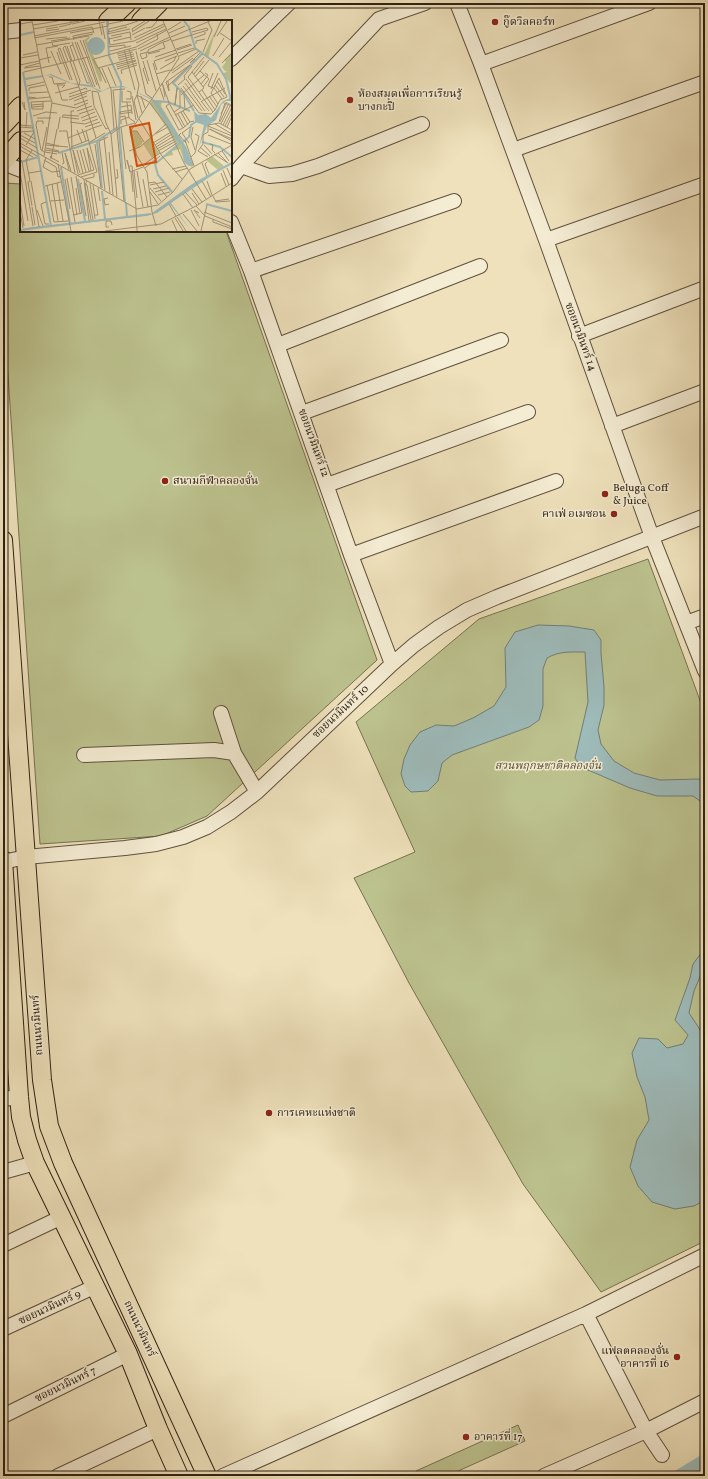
<svg xmlns="http://www.w3.org/2000/svg" width="708" height="1479" viewBox="0 0 708 1479" font-family="Vollkorn,'Noto Serif Thai',serif">
  <style>
    .green { fill: #bcc28e; stroke: #767251 }
    .water { fill: #9ebbba; stroke: #727d78 }
    .lines { fill: none; stroke-linecap: round; stroke-linejoin: round }
    .canal { stroke: #9ebbba; stroke-width: 14 }
    .minor-casing { stroke: #5f513e; stroke-width: 16 }
    .major-casing { stroke: #2f2114; stroke-width: 20 }
    .minor { stroke: #f4ecd3; stroke-width: 14 }
    .major { stroke: #eee1bb; stroke-width: 18 }
    .poi-dot { fill: #8f2418; stroke: #f4ecd3; stroke-width: 1.5 }
    .labels { text-anchor: middle; dominant-baseline: central; stroke-width: 3; stroke-linejoin: round; paint-order: stroke }
    .poi-label { font-size: 11px; fill: #2f2114; stroke: #f4ecd3; text-anchor: start }
    .street-label { font-size: 11px; fill: #2f2114; stroke: #f4ecd3 }
    .park-label { font-size: 11px; font-style: italic; fill: #595139; stroke: #f4ecd3 }
    .inset-river { fill: none; stroke: #9ebbba; stroke-width: 2 }
    .inset-road { fill: none; stroke: #a29478; stroke-width: 1 }
    .view { fill: #d6530d; fill-opacity: 0.15; stroke: #d6530d; stroke-width: 2 }
    .inset-edge { fill: none; stroke: #2f2114; stroke-width: 2 }
  </style>
  <rect width="100%" height="100%" fill="#eee1bb"/>
  <filter id="stains"><feTurbulence type="fractalNoise" baseFrequency=".005" numOctaves="4"/><feColorMatrix values="0 0 0 0 .2 0 0 0 0 .09 0 0 0 0 .02 0 0 0 .5 -.17"/></filter>
  <radialGradient id="worn" r=".72"><stop offset=".6" stop-color="#630" stop-opacity="0"/><stop offset="1" stop-color="#630" stop-opacity=".3"/></radialGradient>
  <!-- green -->
  <path class="green" d="M 4,183 L 21,184 L 21,231 L 226,231 L 377,660 L 207,816 L 161,836 L 40,844 L 3,302 Z
    M 648,559 L 705,714 L 705,1241 L 601,1292 L 523,1184 L 409,983 L 354,878 L 415,852 L 356,722 L 479,619 Z
    M 518,1425 L 525,1441 L 447,1476 L 418,1476 L 416,1471 Z"/>
  <!-- water -->
  <path class="water" d="M 538,625 L 569,626 L 594,630 L 601,640 L 601,653 L 604,687 L 604,705 L 598,730 L 601,744 L 614,761 L 634,773 L 660,780 L 699,779 L 705,784 L 705,811 L 700,801 L 693,796 L 657,796 L 630,788 L 581,767 L 575,758 L 588,702 L 585,652 C 571,652 559,651 547,658 L 543,669 L 543,706 L 539,720 L 529,727 L 452,755 L 442,763 L 438,781 L 428,791 L 411,792 L 405,786 L 401,774 L 404,759 L 410,745 L 420,732 L 436,725 L 454,726 L 473,718 L 494,706 L 506,687 L 505,648 L 515,632 Z
    M 705,948 L 705,961 L 702,964 L 700,977 L 694,991 L 689,1013 L 699,1028 L 705,1042 L 705,1133 L 703,1138 L 705,1142 L 705,1200 L 694,1206 L 675,1209 L 652,1202 L 638,1186 L 630,1167 L 637,1140 L 649,1120 L 645,1097 L 637,1077 L 632,1053 L 639,1038 L 658,1039 L 667,1048 L 683,1044 L 688,1035 L 675,1020 L 690,978 L 693,964 Z"/>
  <g class="lines">
    <!-- canal -->
    <path class="canal" d="M 680,1476 L 705,1461"/>
    <defs>
      <path id="minor" d="M 457,3 L 481,64 L 546,240 L 652,537 L 705,671
        M 3,32 L 21,30
        M 231,59 L 289,3
        M 481,64 L 649,3
        M 513,150 L 705,82
        M 3,163 L 21,170
        M 241,166 L 379,19 L 425,3
        M 231,179 L 241,166 L 269,176 L 292,174 L 318,166 L 422,124
        M 231,222 L 251,271 L 351,555 L 392,664
        M 546,240 L 705,184
        M 251,271 L 454,201
        M 579,336 L 705,288
        M 278,345 L 480,266
        M 302,413 L 501,340
        M 612,426 L 705,391
        M 327,485 L 528,412
        M 351,555 L 556,481
        M 686,623 L 705,616
        M 221,713 L 234,753
        M 84,755 L 214,750 L 234,753 L 257,792
        M 3,862 L 26,857 L 125,848 L 156,844 L 183,837 L 207,827 L 231,812 L 257,792 L 392,664 L 414,645 L 439,627 L 467,610 L 497,597 L 705,516
        M 3,1099 L 19,1097
        M 3,1172 L 35,1163
        M 3,1245 L 62,1217
        M 586,1314 L 646,1431 L 662,1455
        M 3,1329 L 96,1286
        M 3,1416 L 128,1354
        M 58,1476 L 158,1429
        M 223,1476 L 586,1314 L 705,1255
        M 544,1476 L 646,1431 L 705,1401"/>
      <path id="major" d="M 108,21 L 127,3
        M 141,21 L 159,3
        M 3,125 L 21,106
        M 3,162 L 21,141
        M 3,540 L 42,1080 L 49,1126 L 63,1163 L 207,1476
        M 3,860 L 19,1097 L 21,1117 L 27,1140 L 35,1163 L 128,1354 L 158,1429 L 179,1476"/>
    </defs>
    <!-- minor casing -->
    <use href="#minor" class="minor-casing"/>
    <!-- major casing -->
    <use href="#major" class="major-casing"/>
    <!-- minor -->
    <use href="#minor" class="minor"/>
    <!-- major -->
    <use href="#major" class="major"/>
  </g>
  <!-- markers -->
  <g class="poi-dot">
    <circle cx="495" cy="22" r="4"/>
    <circle cx="350" cy="100" r="4"/>
    <circle cx="165" cy="481" r="4"/>
    <circle cx="605" cy="494" r="4"/>
    <circle cx="614" cy="514" r="4"/>
    <circle cx="269" cy="1113" r="4"/>
    <circle cx="677" cy="1357" r="4"/>
    <circle cx="466" cy="1437" r="4"/>
  </g>
  <g class="labels">
    <!-- poi labels -->
    <g class="poi-label">
      <text x="503" y="22">กู๊ดวิลคอร์ท</text>
      <text x="358" y="94">ห้องสมุดเพื่อการเรียนรู้<tspan x="358" dy="13">บางกะปิ</tspan></text>
      <text x="173" y="481">สนามกีฬาคลองจั่น</text>
      <text x="613" y="488">Beluga Coff<tspan x="613" dy="13">&amp; Juice</tspan></text>
      <text x="606" y="514" text-anchor="end">คาเฟ่ อเมซอน</text>
      <text x="277" y="1113">การเคหะแห่งชาติ</text>
      <text x="669" y="1351" text-anchor="end">แฟลตคลองจั่น<tspan x="669" dy="13">อาคารที่ 16</tspan></text>
      <text x="474" y="1437">อาคารที่ 17</text>
    </g>
    <!-- street labels -->
    <g class="street-label">
      <text transform="translate(580 337) rotate(70)">ซอยนวมินทร์ 14</text>
      <text transform="translate(313 443) rotate(70)">ซอยนวมินทร์ 12</text>
      <text transform="translate(341 712) rotate(-43)">ซอยนวมินทร์ 10</text>
      <text transform="translate(38 1025) rotate(-94)">ถนนนวมินทร์</text>
      <text transform="translate(50 1308) rotate(-25)">ซอยนวมินทร์ 9</text>
      <text transform="translate(139 1329) rotate(65)">ถนนนวมินทร์</text>
      <text transform="translate(66 1385) rotate(-26)">ซอยนวมินทร์ 7</text>
    </g>
    <!-- park labels -->
    <g class="park-label">
      <text x="548" y="766">สวนพฤกษชาติคลองจั่น</text>
    </g>
  </g>
  <!-- overview -->
  <g transform="translate(20 20)">
    <rect width="212" height="212" fill="#eee1bb"/>
    <path d="M 200,1 L 195,12 L 188,38 L 184,35 ZM 72,15 L 67,21 L 81,53 L 82,61 L 80,62 L 64,20 ZM 212,32 L 212,63 L 210,63 L 203,54 L 207,51 L 205,51 L 202,47 L 206,42 L 204,40 ZM 132,80 L 142,82 L 141,86 L 166,127 L 174,145 L 172,147 L 165,143 L 160,129 L 152,131 L 153,135 L 143,137 L 158,125 L 130,83 ZM 111,111 L 117,111 L 123,122 L 119,127 L 115,129 ZM 130,118 L 139,133 L 132,138 L 123,124 ZM 192,136 L 204,146 L 198,150 L 186,140 Z" fill="#bcc28e"/>
    <path d="M67 26a9 9 0 1 1 18 0a9 9 0 1 1-18 0ZM 60,39 L 72,67 L 82,71 L 90,67 L 103,66 L 137,81 L 166,127 L 173,145 L 169,146 L 164,142 L 162,124 L 159,124 L 132,80 L 106,67 L 90,68 L 80,72 L 71,67 L 57,65 L 47,62 L 32,56 L 31,55 L 23,56 L 31,54 L 51,63 L 70,65 ZM 210,78 L 212,81 L 206,81 L 201,85 L 196,100 L 187,106 L 179,127 L 184,105 L 175,102 L 174,91 L 178,95 L 186,94 L 191,98 L 203,81 ZM 212,142 L 151,183 L 171,211 L 150,184 L 137,193 L 126,196 L 0,210 L 12,207 L 131,194 L 171,165 Z" fill="#9ebbba"/>
    <path class="inset-river" d="M 87,1 L 89,36 L 101,63 L 99,109 L 105,182M 164,1 L 169,7 L 175,28 L 197,44 L 206,59 L 211,80M 0,15 L 14,12M 3,52 L 31,206M 5,59 L 23,56M 136,81 L 148,82 L 170,91M 174,91 L 164,74 L 153,63 L 183,33M 182,122 L 200,127 L 212,137M 161,123 L 169,117 L 171,105 L 177,101M 38,133 L 77,121M 0,142 L 19,137M 41,147 L 50,204M 58,159 L 65,201M 82,168 L 77,121 L 98,107M 82,171 L 85,199M 152,172 L 138,155 L 135,144 L 160,123M 106,183 L 107,197M 186,184 L 212,191M 134,193 L 177,162 L 212,143M 0,210 L 131,194"/>
    <path class="inset-road" d="M 12,1 L 22,54 L 32,82 L 24,136M 79,1 L 82,15M 0,4 L 12,2M 52,4 L 65,1M 82,4 L 85,19M 88,4 L 103,1M 13,5 L 38,1M 106,5 L 118,1M 39,7 L 51,4 L 51,1M 126,8 L 132,7 L 137,1M 13,9 L 59,1M 26,9 L 38,7M 148,10 L 161,2M 26,11 L 39,9M 113,11 L 112,9 L 125,1M 88,12 L 107,7M 112,12 L 129,1M 172,12 L 187,8 L 188,10M 50,13 L 88,6 L 88,1M 149,13 L 165,6M 200,13 L 212,21M 87,14 L 110,9M 88,14 L 89,9 L 106,5M 112,15 L 125,8M 14,16 L 85,2M 91,16 L 110,12 L 111,20M 197,16 L 207,1M 89,17 L 90,25 L 114,21 L 145,6M 151,17 L 190,1M 194,17 L 201,1M 14,18 L 72,7 L 74,13M 53,18 L 73,14M 114,18 L 144,4M 174,18 L 185,14 L 185,12M 26,19 L 47,17M 89,19 L 102,16M 54,20 L 53,16 L 73,12M 60,20 L 67,37M 63,20 L 80,69M 31,21 L 50,18M 93,21 L 111,17M 152,21 L 188,10M 52,22 L 67,63 L 69,63M 55,22 L 61,38M 57,22 L 75,67M 143,22 L 145,28 L 128,33 L 128,30 L 139,24 L 143,22 L 147,21 L 151,19M 32,23 L 33,26 L 50,23M 116,23 L 146,9M 176,24 L 176,21 L 185,19M 16,25 L 69,16M 53,25 L 50,26 L 55,40M 47,26 L 52,41M 88,27 L 105,25 L 105,27M 43,28 L 45,26 L 51,41M 43,28 L 48,41M 38,29 L 40,28 L 52,60M 38,29 L 50,60M 109,29 L 119,65 L 117,75M 118,29 L 138,19 L 137,14M 156,29 L 171,24M 104,30 L 115,70M 157,30 L 172,25M 31,31 L 41,54M 90,31 L 111,26M 116,31 L 126,74 L 132,78M 120,31 L 150,17M 37,32 L 41,44M 183,32 L 192,10 L 188,2M 126,33 L 127,37 L 122,39 L 120,34 L 128,32M 158,33 L 174,28M 97,34 L 117,29M 128,34 L 140,31M 3,35 L 17,32M 98,36 L 113,32M 159,36 L 176,29M 193,36 L 204,18M 67,37 L 77,65M 135,37 L 156,30M 199,37 L 212,21M 0,38 L 18,35M 61,38 L 73,67M 98,38 L 114,34M 73,39 L 78,48 L 115,38M 74,39 L 116,27 L 147,10M 175,39 L 170,43 L 180,33M 19,40 L 31,37M 99,40 L 114,36M 127,40 L 136,71M 50,41 L 73,108 L 48,118 L 55,153M 53,41 L 60,61 L 58,68M 123,41 L 129,61M 145,41 L 157,36M 29,43 L 26,28 L 38,26M 133,43 L 140,66M 202,43 L 212,33M 0,45 L 19,41M 96,45 L 116,40M 5,47 L 20,43M 88,47 L 96,66M 97,47 L 116,41M 125,47 L 123,49 L 128,64M 4,48 L 20,46M 21,48 L 69,37M 79,48 L 86,63M 82,48 L 91,69 L 94,110M 97,49 L 117,43M 140,49 L 154,41 L 156,36M 137,50 L 134,41 L 157,33M 151,51 L 179,31M 180,51 L 189,59 L 183,67M 4,52 L 21,48M 172,52 L 184,68 L 179,72M 152,53 L 173,38M 193,53 L 188,66 L 194,68 L 202,79M 102,54 L 101,50 L 117,45M 136,54 L 150,50M 174,54 L 184,41M 29,57 L 32,57 L 34,64 L 46,63M 168,57 L 193,92M 168,57 L 184,37M 175,57 L 189,40M 166,59 L 181,80M 148,61 L 149,71 L 146,62 L 170,45 L 149,65M 197,61 L 205,74M 37,63 L 42,80 L 48,80M 142,63 L 149,83 L 163,108 L 170,102M 165,63 L 185,91M 181,64 L 188,55 L 185,53M 37,65 L 45,65 L 42,68M 143,65 L 145,77M 158,65 L 165,59 L 164,56 L 172,46M 195,65 L 204,77M 7,66 L 24,62M 163,66 L 182,91M 140,68 L 144,80M 157,68 L 157,69 L 155,85 L 155,84 ZM 161,68 L 179,93 L 191,94 L 195,90 L 200,80 L 207,77 L 199,58 L 191,73 L 198,84M 191,69 L 198,53M 182,70 L 195,90M 9,71 L 9,68 L 25,65M 102,71 L 102,82 L 111,82M 78,72 L 72,71 L 74,86 L 83,104 L 86,109 L 88,108M 78,72 L 86,103 L 91,114M 9,73 L 28,72M 35,73 L 58,67M 49,74 L 66,68 L 67,70M 164,74 L 165,90M 117,75 L 129,82 L 148,107 L 164,143 L 186,179M 117,75 L 114,81 L 118,98M 117,75 L 122,93M 161,75 L 184,55M 112,76 L 116,100M 121,76 L 125,88M 189,76 L 197,87M 49,77 L 71,70M 16,78 L 9,77 L 9,79 L 30,77M 106,79 L 111,79 L 111,72 L 107,71M 49,80 L 67,73M 54,81 L 67,76M 181,81 L 189,91M 182,81 L 205,68M 2,82 L 5,90 L 4,82M 11,82 L 12,89 L 23,89 L 23,82M 11,82 L 31,81M 107,82 L 109,98 L 115,102M 32,83 L 56,88 L 68,83M 149,84 L 146,86 L 152,97 L 159,110 L 163,108M 11,85 L 23,84M 54,85 L 68,80M 12,87 L 24,86M 101,87 L 111,85 L 112,94M 57,91 L 72,86M 163,91 L 170,102 L 174,101M 100,92 L 100,94 L 112,92M 100,92 L 112,90M 154,92 L 160,88 L 160,71M 161,92 L 168,105M 59,94 L 74,89M 158,94 L 165,107M 201,94 L 207,82M 155,95 L 174,85M 13,96 L 26,92 L 37,93M 59,96 L 43,95 L 42,97 L 59,99M 100,97 L 105,96 L 107,105M 17,98 L 31,98M 61,98 L 75,92M 119,99 L 142,136 L 162,159M 62,101 L 77,96M 50,102 L 65,104 L 78,99M 199,102 L 205,83 L 212,86M 200,102 L 209,83M 23,104 L 23,101 L 17,101 L 16,105 L 21,130 L 24,132M 101,104 L 101,100 L 109,97M 195,104 L 212,114M 201,104 L 211,84M 0,105 L 12,106M 203,105 L 212,87M 188,106 L 212,116M 205,106 L 212,92M 0,107 L 13,108M 65,107 L 80,102M 101,107 L 106,149M 173,107 L 171,117 L 175,130M 207,107 L 212,96M 6,108 L 7,92M 38,109 L 40,97M 62,109 L 66,121M 189,109 L 212,119M 190,109 L 212,121M 57,110 L 62,123M 39,111 L 47,111 L 48,118M 111,111 L 117,111 L 124,122M 0,112 L 14,111M 4,113 L 15,119M 161,113 L 159,115 L 166,123M 135,114 L 148,107M 0,115 L 15,123M 188,115 L 211,124M 84,117 L 90,173M 0,118 L 17,128M 76,118 L 73,108 L 82,105M 165,120 L 174,146M 70,122 L 85,113M 0,123 L 117,189 L 138,185 L 153,172 L 170,149 L 212,125M 26,123 L 39,126M 133,123 L 151,112M 169,123 L 162,113 L 170,107M 75,124 L 81,168M 190,124 L 193,125 L 192,130 L 195,133M 6,125 L 14,112M 26,125 L 48,127M 135,125 L 152,114M 184,125 L 192,134M 0,126 L 17,136M 51,127 L 69,120M 136,127 L 154,116M 180,127 L 190,136M 26,128 L 39,131M 67,128 L 71,151M 52,129 L 51,91 L 54,91M 63,129 L 69,151M 137,129 L 155,119M 0,130 L 13,137M 25,130 L 39,132M 53,130 L 58,154M 53,130 L 60,153M 57,130 L 63,153M 60,130 L 66,152M 22,131 L 27,107M 109,131 L 120,127 L 146,104M 138,131 L 156,121M 202,131 L 209,141M 25,132 L 37,134M 89,132 L 93,175M 42,133 L 44,143 L 42,144M 45,133 L 51,151M 45,133 L 49,150M 140,134 L 157,123M 194,134 L 208,143 L 198,133M 32,135 L 30,137 L 39,142M 26,137 L 23,147 L 32,152 L 40,151M 171,137 L 175,133 L 179,116 L 175,114M 188,137 L 178,131 L 183,124 L 183,115 L 188,112 L 188,105 L 199,103 L 212,110M 31,139 L 37,109M 0,140 L 2,141 L 13,206M 24,140 L 36,147 L 38,157 L 41,156M 187,142 L 185,144 L 189,154M 182,143 L 187,156M 38,144 L 51,211M 123,145 L 140,133M 109,146 L 112,146 L 116,188M 125,148 L 140,136M 207,148 L 212,160M 152,149 L 166,146M 203,150 L 209,165M 110,151 L 107,140 L 110,152 L 123,147M 114,151 L 117,178M 117,151 L 123,187M 0,152 L 8,201M 111,152 L 113,172M 155,152 L 168,148M 9,153 L 21,151M 201,153 L 206,166M 58,155 L 74,150 L 67,128M 51,157 L 57,195M 61,157 L 77,152 L 66,111M 47,158 L 55,202M 95,158 L 98,158 L 97,149M 45,159 L 50,189M 64,159 L 69,201M 65,159 L 74,157 L 74,154M 123,159 L 128,187M 10,161 L 6,140 L 12,130M 10,161 L 8,162 L 12,186M 11,161 L 19,207M 67,161 L 65,165 L 71,200M 182,161 L 191,177M 187,161 L 192,175M 37,163 L 43,201M 62,163 L 60,164 L 66,196M 64,163 L 67,165 L 73,200M 70,163 L 75,199M 128,163 L 135,162 L 147,177M 32,164 L 38,201M 27,165 L 34,202 L 48,201M 73,165 L 78,195 L 75,195M 130,165 L 144,162M 25,166 L 41,162M 56,168 L 60,194M 78,168 L 80,181M 130,168 L 141,181M 133,169 L 146,166M 172,169 L 182,182M 85,170 L 79,121 L 88,117M 130,172 L 138,184M 135,172 L 149,168M 165,172 L 177,185M 172,173 L 179,184M 163,174 L 173,188M 138,175 L 150,172M 193,176 L 196,182 L 210,181M 97,177 L 91,114 L 101,107 L 115,103M 88,178 L 84,179 L 85,185 L 89,184M 0,181 L 4,206M 30,181 L 44,180M 104,181 L 93,70 L 105,69M 195,181 L 209,179M 26,182 L 21,184 L 25,204 L 29,204M 149,184 L 156,196M 176,186 L 185,196 L 212,207M 12,187 L 15,205M 116,188 L 117,211M 17,190 L 23,206M 171,190 L 179,206M 0,192 L 3,208M 184,192 L 212,203M 179,193 L 174,190 L 180,198M 163,194 L 177,211M 53,195 L 62,193 L 56,156M 157,197 L 166,211M 155,198 L 163,211M 193,199 L 193,202 L 212,209M 152,200 L 157,211M 136,206 L 132,192 L 127,152 L 117,136 L 110,112 L 159,38 L 143,1M 89,207 L 86,207 L 86,201 L 91,201 L 92,205M 85,211 L 141,204 L 176,186 L 212,163M 181,211 L 187,185"/>
    <path class="view" d="M 129,103 L 136,142 L 117,146 L 110,107 Z"/>
    <rect width="212" height="212" class="inset-edge"/>
  </g>
  <!-- margin -->
  <rect width="708" height="1479" fill="none" stroke="#eee1bb" stroke-width="16"/>
  <rect x="4" y="4" width="700" height="1471" fill="none" stroke="#2f2114" stroke-width="2"/>
  <rect x="8" y="8" width="692" height="1463" fill="none" stroke="#2f2114"/>
  <rect width="100%" height="100%" filter="url(#stains)"/>
  <rect width="100%" height="100%" fill="url(#worn)"/>
</svg>
